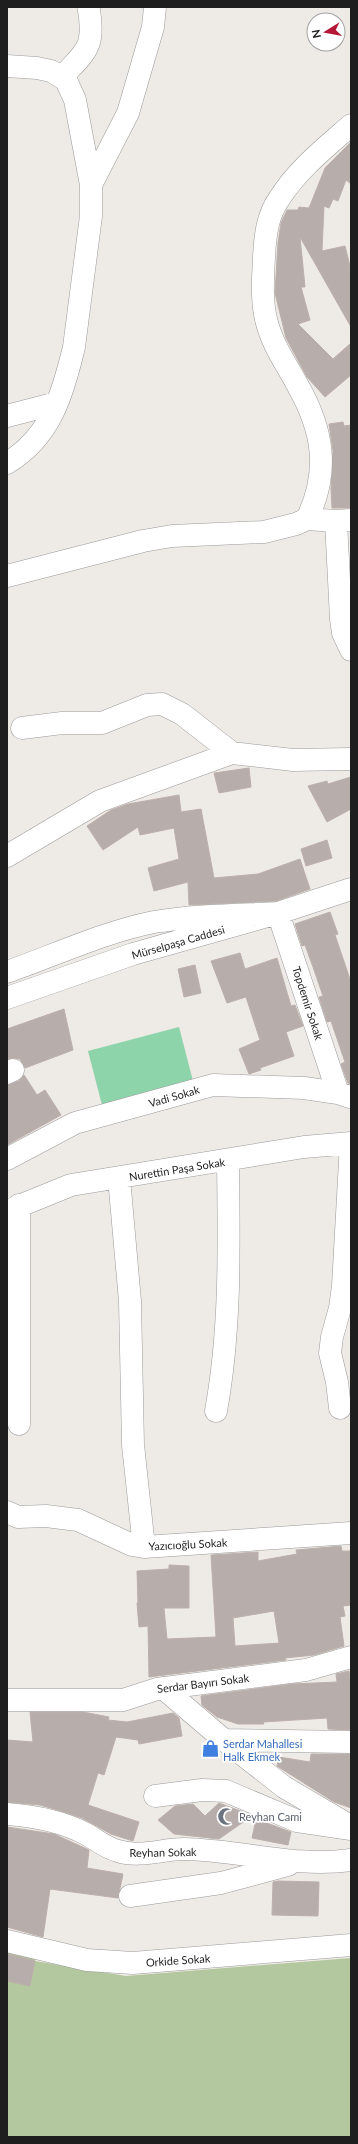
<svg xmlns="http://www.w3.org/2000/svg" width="358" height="2144" viewBox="0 0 358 2144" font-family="Lato,sans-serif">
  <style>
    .forest { fill: #b3c89f }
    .pitch { fill: #8dd4ab }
    .building { fill: #b7aeac; stroke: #beafaa; fill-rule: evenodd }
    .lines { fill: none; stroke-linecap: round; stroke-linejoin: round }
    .minor-casing { stroke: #9b9b9b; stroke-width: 23 }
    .minor { stroke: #fff; stroke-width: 22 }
    .labels { text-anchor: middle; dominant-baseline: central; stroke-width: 3.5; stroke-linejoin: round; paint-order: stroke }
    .street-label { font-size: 11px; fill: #1e1e1e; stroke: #fff }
    .shop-label { font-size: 11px; fill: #366cbe; stroke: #fff; text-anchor: start }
    .worship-label { font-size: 11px; fill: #5b616d; stroke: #fff; text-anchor: start }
  </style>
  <rect width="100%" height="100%" fill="#eeeae6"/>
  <!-- forest -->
  <path class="forest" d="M 8,1950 L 36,1956 L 35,1961 L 126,1976 L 351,1958 L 351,2137 L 7,2137 Z"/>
  <!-- pitch -->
  <path class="pitch" d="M 179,1027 L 193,1081 L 102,1105 L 88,1051 Z"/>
  <!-- building -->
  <path class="building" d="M 351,142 L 351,184 L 346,180 L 338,201 L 333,199 L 329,208 L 324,206 L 322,251 L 345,246 L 351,270 L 351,327 L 300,237 L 305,287 L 301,287 L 310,320 L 298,324 L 333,359 L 351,343 L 351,375 L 325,397 L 307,377 L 286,338 L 275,293 L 278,243 L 281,223 L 287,210 L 298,210 L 299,207 L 309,208 L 325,168 Z
    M 343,422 L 344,426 L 351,425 L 351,508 L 332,508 L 331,489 L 333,451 L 329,424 Z
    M 249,768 L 251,787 L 219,793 L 214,773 Z
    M 351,777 L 351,809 L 327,822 L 308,786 L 327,781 L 328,784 Z
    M 179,795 L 181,812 L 201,809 L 214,878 L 258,874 L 300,859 L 310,889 L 276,901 L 189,905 L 188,882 L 154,891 L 148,868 L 179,859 L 174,828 L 140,835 L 138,827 L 103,850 L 87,826 L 111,810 L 128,804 Z
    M 327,840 L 332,858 L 306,866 L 301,849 Z
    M 330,912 L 338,934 L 335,935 L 351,982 L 351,1084 L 348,1083 L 341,1064 L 345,1062 L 331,1021 L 327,1022 L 319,997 L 323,996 L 313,967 L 305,945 L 302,946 L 295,924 Z
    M 240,953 L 245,969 L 277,958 L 291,1006 L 295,1005 L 303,1026 L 286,1032 L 294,1056 L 260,1068 L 261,1070 L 249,1074 L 239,1049 L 260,1040 L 246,997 L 227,1003 L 211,961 Z
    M 195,965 L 201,993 L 184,997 L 178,969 Z
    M 64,1009 L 73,1050 L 25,1068 L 20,1059 L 13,1058 L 7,1059 L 7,1029 Z
    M 24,1075 L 37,1095 L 45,1090 L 61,1115 L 7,1145 L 7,1085 L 19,1081 Z
    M 341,1546 L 342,1551 L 351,1551 L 351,1605 L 343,1606 L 345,1616 L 340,1617 L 344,1646 L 314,1655 L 285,1658 L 286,1660 L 149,1677 L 148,1626 L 139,1627 L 137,1603 L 138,1603 L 137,1571 L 169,1569 L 169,1565 L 189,1566 L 189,1608 L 164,1608 L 167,1639 L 216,1637 L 211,1555 L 258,1552 L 258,1561 L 297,1554 L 296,1550 ZM 274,1611 L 279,1643 L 235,1646 L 233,1618 Z
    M 349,1671 L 351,1685 L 351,1730 L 328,1729 L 327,1718 L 263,1722 L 264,1724 L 238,1724 L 217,1717 L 202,1705 L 201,1696 L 292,1684 L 337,1682 L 336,1674 Z
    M 30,1712 L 83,1712 L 109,1717 L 108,1720 L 127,1722 L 173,1713 L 179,1718 L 182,1736 L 139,1744 L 138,1740 L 116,1737 L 104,1775 L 98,1773 L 88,1805 L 139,1822 L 133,1841 L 111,1834 L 82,1818 L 61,1811 L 40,1805 L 7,1802 L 7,1740 L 33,1742 Z
    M 311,1754 L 351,1754 L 351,1808 L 334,1802 L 277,1766 L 279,1757 L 310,1762 Z
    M 219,1803 L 243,1812 L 249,1818 L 219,1839 L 174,1834 L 158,1820 L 175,1806 L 193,1804 L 205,1816 Z
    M 256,1819 L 291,1832 L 288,1845 L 252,1838 Z
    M 7,1827 L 54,1834 L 89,1850 L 87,1868 L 123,1874 L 118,1898 L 50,1889 L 43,1937 L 7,1927 Z
    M 278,1881 L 319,1882 L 318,1916 L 272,1915 L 273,1882 Z
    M 7,1954 L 35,1961 L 30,1986 L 7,1981 Z"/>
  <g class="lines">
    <defs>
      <path id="minor" d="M 7,66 L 37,68 L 51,71 L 66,80 L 75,100 L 91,185 L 91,216 L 74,347 C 63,393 51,437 7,463
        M 62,77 C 86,51 95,48 89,10
        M 91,185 L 128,113 L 153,27 L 155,7
        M 7,416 L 57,403
        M 307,519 C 330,471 323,430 298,386 C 287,365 273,346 267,323 C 261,302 263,278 264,257 C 265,237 267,216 279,199 C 297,170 325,148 351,125
        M 336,521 L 341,619 L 343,633 L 351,650
        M 7,576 L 143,541 L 172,536 L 264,532 L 296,524 L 307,519 L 336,521 L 351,520
        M 22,728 L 62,723 L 102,723 L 147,705 L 162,704 L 182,714 L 232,753
        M 7,856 L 100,801 L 232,753 L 293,760 L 351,759
        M 7,972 C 55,955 104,932 154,922 C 195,915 237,915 278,913 L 338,1093
        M 7,998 L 133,954 L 278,913 L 351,889
        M 7,1073 L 13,1070
        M 7,1159 L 75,1123 L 213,1085 L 304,1088 L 338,1093 L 350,1097
        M 119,1178 L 130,1301 L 133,1445 L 144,1547
        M 7,1211 L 71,1185 L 304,1147 L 351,1143
        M 340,1408 L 337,1382 L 330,1353 L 332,1337 L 340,1308 L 343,1286 L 351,1143
        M 216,1411 C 231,1328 229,1245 228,1161
        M 19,1424 L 19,1205
        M 7,1512 L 18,1517 L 46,1516 L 78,1520 L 132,1545 L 144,1547 L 351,1533
        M 163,1688 L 224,1740 L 351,1742
        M 7,1700 L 123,1700 L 157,1689 L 306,1670 L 351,1657
        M 224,1740 L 284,1787 L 345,1823
        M 155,1796 L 202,1790 L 226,1791 L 297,1821 L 351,1829
        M 7,1814 C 34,1816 62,1821 86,1834 C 97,1840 106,1848 118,1851 C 139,1858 163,1849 184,1849 C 241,1850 295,1868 351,1860
        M 130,1896 L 221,1883 L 288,1865
        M 7,1941 L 87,1960 L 133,1963 L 351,1945"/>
    </defs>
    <!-- minor casing -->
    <use href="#minor" class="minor-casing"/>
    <!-- minor -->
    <use href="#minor" class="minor"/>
  </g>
  <!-- icons -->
  <defs>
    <symbol id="shop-bare" viewBox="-9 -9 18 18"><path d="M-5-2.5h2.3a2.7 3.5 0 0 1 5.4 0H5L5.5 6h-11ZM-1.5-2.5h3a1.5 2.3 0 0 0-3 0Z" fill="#3f7fe0" stroke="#fff" stroke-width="2.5" paint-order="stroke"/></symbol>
    <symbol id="mosque-bare" viewBox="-9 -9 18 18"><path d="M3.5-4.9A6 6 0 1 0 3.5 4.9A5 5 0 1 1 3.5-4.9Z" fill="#6b7280" stroke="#fff" stroke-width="2.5" paint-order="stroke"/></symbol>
  </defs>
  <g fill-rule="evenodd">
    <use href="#shop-bare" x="198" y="1736" width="25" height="25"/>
    <use href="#mosque-bare" x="214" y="1804" width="25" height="25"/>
  </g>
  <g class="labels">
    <!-- street labels -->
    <g class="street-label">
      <text transform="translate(178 942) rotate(-16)">Mürselpaşa Caddesi</text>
      <text transform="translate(308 1003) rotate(72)">Topdemir Sokak</text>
      <text transform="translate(174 1096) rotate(-16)">Vadi Sokak</text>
      <text transform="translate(177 1169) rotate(-9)">Nurettin Paşa Sokak</text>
      <text transform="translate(188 1544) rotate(-3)">Yazıcıoğlu Sokak</text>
      <text transform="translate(203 1683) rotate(-7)">Serdar Bayırı Sokak</text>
      <text transform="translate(163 1852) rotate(-1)">Reyhan Sokak</text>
      <text transform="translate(178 1960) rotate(-4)">Orkide Sokak</text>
    </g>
    <!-- shop labels -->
    <g class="shop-label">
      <text x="223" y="1743">Serdar Mahallesi<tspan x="223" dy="13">Halk Ekmek</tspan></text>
    </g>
    <!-- worship labels -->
    <g class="worship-label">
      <text x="239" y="1816">Reyhan Cami</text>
    </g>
  </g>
  <!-- border -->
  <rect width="358" height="2144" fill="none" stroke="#1e1e1e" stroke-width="16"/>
  <!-- north arrow -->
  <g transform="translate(326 32) rotate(259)"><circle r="19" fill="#ffffff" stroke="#a5a5a5"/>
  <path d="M0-3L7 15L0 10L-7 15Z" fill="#b51836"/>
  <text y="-6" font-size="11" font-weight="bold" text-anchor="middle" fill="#1e1e1e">N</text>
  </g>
</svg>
